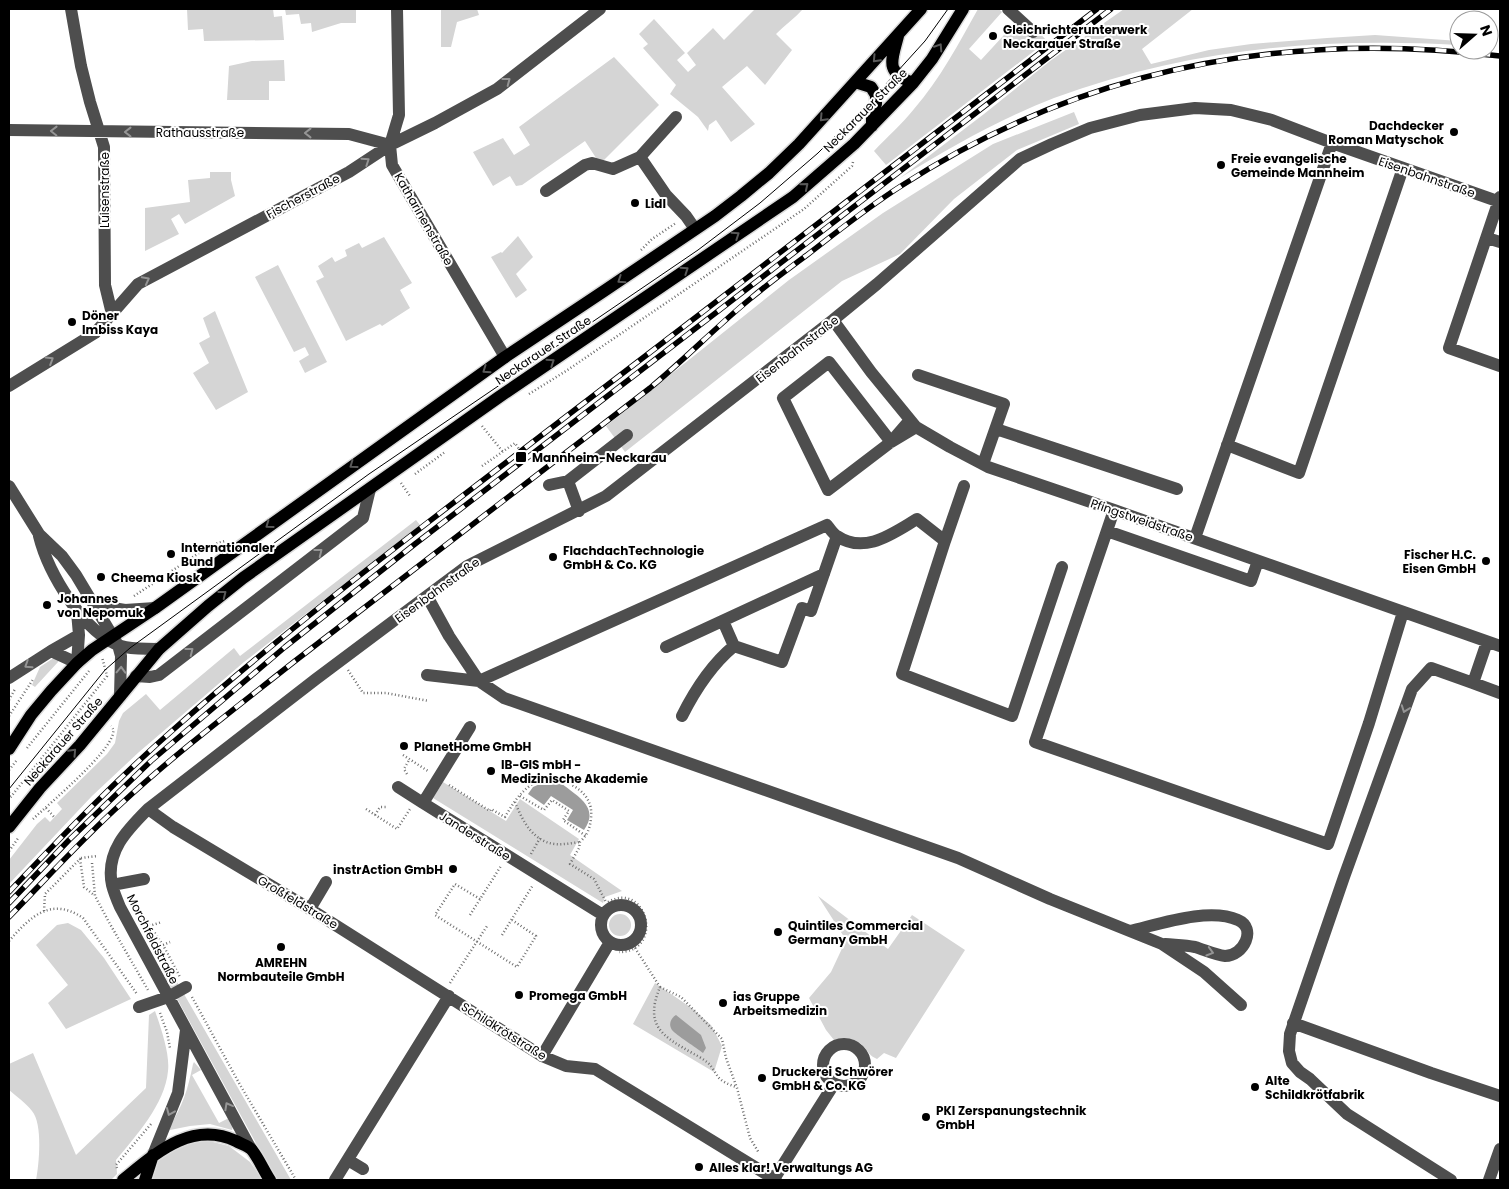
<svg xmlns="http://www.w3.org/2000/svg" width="1509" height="1189" viewBox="0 0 1509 1189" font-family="Poppins,sans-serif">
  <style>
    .green { fill: #d5d5d5 }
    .water { fill: #9c9c9c }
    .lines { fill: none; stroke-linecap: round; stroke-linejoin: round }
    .major-casing { stroke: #dbdbdb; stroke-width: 15 }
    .path { stroke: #707070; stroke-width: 2.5; stroke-dasharray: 1 2.5; stroke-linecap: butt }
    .minor { stroke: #4e4e4e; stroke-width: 12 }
    .major { stroke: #000; stroke-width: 12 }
    .tram { stroke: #000; stroke-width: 1 }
    .rail-casing { stroke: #000; stroke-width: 5.5 }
    .rail { stroke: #fff; stroke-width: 4; stroke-dasharray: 11; stroke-linecap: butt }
    .path-bridge { stroke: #707070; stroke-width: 2.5; stroke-dasharray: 1 2.5; stroke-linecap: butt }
    .oneway { stroke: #595959 }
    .oneway2 { stroke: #959595 }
    .poi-dot { fill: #000; stroke: #fff; stroke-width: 2 }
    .labels { text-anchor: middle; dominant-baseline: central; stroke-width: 4; stroke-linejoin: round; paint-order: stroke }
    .poi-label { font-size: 12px; font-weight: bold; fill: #000; stroke: #fff; text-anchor: start }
    .street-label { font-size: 12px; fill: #000; stroke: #fff }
  </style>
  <rect width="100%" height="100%" fill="#fff"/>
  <!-- green -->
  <path class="green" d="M 187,9 L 273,9 L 274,17 L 282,16 L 284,40 L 204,41 L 203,29 L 188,30 Z
    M 285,9 L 356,9 L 356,23 L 341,23 L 312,32 L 311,23 L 301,24 L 299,14 L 286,15 Z
    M 441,9 L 477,9 L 479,15 L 457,22 L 451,47 L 441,47 Z
    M 755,9 L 803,9 C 795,18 785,25 776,34 L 792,50 L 765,85 L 747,66 L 722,87 L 755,124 L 731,142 L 716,120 L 709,125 L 708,131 L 698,117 L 670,94 L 676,85 L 643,48 L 648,44 L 639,34 L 654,19 L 685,53 L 677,60 L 688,72 L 696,65 L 687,53 L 710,31 L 713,28 L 724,40 Z
    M 978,9 L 999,9 L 1002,12 L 969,49 L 981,60 L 1015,23 L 1030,23 L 1047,41 L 886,165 L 874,151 C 887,137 902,124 914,109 C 940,79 959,43 978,9 Z
    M 1124,9 L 1193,9 L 1142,49 L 1151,64 L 1209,50 L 1251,44 L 1327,38 L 1375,35 L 1459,41 L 1459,45 C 1317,37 1188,49 1054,98 C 1000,119 949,148 900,178 L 984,114 L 1050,61 Z
    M 614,57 L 659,105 L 600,164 L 585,141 L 522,185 L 516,186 L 510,176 L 493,186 L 473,152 L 503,138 L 514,155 L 530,145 L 519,127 Z
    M 284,60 L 285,81 L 269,81 L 269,100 L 227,100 L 229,66 L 252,61 Z
    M 1074,112 L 1079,124 L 1017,150 L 954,199 L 900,254 L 842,281 L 625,452 L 606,426 L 789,280 L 883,213 L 993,144 Z
    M 210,172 L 231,172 L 231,180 L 235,196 L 185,224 L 179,214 L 171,219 L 179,234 L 145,251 L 145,208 L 190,202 L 188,180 L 210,178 Z
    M 518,236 L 533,257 L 516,274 L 527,290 L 516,298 L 491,257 L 501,252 L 502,253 Z
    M 384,237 L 412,283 L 400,290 L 410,308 L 382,326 L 380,324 L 346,341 L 316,281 L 324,277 L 318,266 L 332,257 L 335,262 L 347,256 L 345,250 L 359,243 L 362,248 Z
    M 278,265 L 327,362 L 305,373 L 299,361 L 309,355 L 305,347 L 294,352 L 255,277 Z
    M 215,311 L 248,392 L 216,410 L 193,373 L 209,363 L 199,343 L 210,337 L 203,318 Z
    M 416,520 L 420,525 L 244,662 L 139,752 L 92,796 L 9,884 L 9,860 L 37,824 L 45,817 L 50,822 L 62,809 L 57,803 L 107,754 L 115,743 L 119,721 L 123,713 L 146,694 L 160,710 L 234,648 L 240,656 Z
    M 58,655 L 61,657 L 58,662 L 35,687 L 32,685 L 40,667 Z
    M 443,782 L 506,821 L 520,799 L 579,839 L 570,855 L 622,891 L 605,897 L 603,903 L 433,798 Z
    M 818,896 L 888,949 L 912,915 L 965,950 L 896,1058 L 884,1053 L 877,1059 C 870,1056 869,1053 865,1048 C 856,1037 846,1038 834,1040 L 826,1030 L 809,998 L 831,972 L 846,940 Z
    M609 925a11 11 0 1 1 22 0a11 11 0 1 1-22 0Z
    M 68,923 L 81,930 L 104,958 L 131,999 L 66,1029 L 48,1003 L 68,985 L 36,945 L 57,925 Z
    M 169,968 L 291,1180 L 276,1180 L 162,971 Z
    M 655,983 L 693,1009 L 711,1025 L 722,1046 L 714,1072 L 633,1024 Z
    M 155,1011 C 161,1028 170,1054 168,1071 C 165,1104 136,1136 116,1160 L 117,1174 L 111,1180 L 36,1180 C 39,1164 43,1124 32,1111 C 26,1103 16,1096 9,1090 L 9,1064 L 33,1053 L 76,1155 L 146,1088 L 149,1015 Z
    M 194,1062 L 201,1070 L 192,1075 L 219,1123 L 229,1118 L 233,1126 L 232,1130 L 210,1124 L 190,1126 L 170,1130 L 169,1128 C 183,1105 188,1089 193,1064 Z
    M 205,1140 L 229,1146 L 250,1162 L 263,1180 L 135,1180 L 167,1152 L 187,1142 Z"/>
  <!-- water -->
  <path class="water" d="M 549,780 C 559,780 562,784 570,790 C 585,801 597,812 584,830 L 567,820 L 573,810 L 551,796 L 544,805 L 528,794 L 533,787 Z
    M 676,1015 L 701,1035 L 706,1048 L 703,1053 C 697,1048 676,1035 672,1030 C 668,1024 671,1018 676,1015 Z"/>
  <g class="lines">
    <defs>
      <path id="major" d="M 898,36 C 892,60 884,72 913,83
        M 855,82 L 871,87 L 876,95 L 876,104 L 872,110 L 872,126
        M 9,749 L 31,715 L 51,691 L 77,663 L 92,650 L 155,608 L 505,357 L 604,291 L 715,216 L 741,196 L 769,173 L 799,144 L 921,9
        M 9,827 L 40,788 L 80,745 L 159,649 L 208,606 L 243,578 L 499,397 L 793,197 L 854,144 L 913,83 L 932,59 L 963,9
        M 123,1180 C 155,1154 191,1120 236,1141 C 241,1144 249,1146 252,1150 C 259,1159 264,1171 270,1180
        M 145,1180 L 153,1155"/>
    </defs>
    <!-- major casing -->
    <use href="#major" class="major-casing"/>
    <!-- path -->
    <path class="path" d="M 641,250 L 652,239 L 676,223
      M 529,394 L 566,371 L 804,209 L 852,166 L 853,162
      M 482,426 L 503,452
      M 482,466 L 515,443 L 519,449
      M 415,474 L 445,452
      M 401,483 L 410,496
      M 134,596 L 211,545 L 225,541
      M 348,670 L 363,693 L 386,693 L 429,701
      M 9,700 L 15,689
      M 9,716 L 34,678
      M 27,748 L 89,671
      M 403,755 L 428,771
      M 9,770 L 17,760
      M 407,774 L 404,769 L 409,760
      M 449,785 L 490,811 L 491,809 L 505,817 C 517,796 526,785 548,776 C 570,782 594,792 591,818 C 590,829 587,835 580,842 L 579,848 L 570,864 L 594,879 L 606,902
      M 9,792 L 10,798 L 107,676 L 102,657
      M 520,796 L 544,810 L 552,800 L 569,811 L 563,820 L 586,836
      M 515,802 C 522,820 533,842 555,844 C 563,845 572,843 580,842
      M 46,808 L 55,818
      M 366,809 L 397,829 L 410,809
      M 375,815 L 380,807 L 386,807
      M 33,819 C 50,803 110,753 113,733 C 114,729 113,729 111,726
      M 9,851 L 19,837
      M 531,854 L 540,838
      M 80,859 L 84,887 L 94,895
      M 92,863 L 95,896 L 110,924 L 148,990
      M 480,899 L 455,884 L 435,915 L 517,967 L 536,936 L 512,920
      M 133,901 L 163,945 L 180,977
      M 608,902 C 647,880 665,952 619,952
      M 44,911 L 45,894 L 81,858
      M 470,915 L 501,866
      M 149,926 L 162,922
      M 502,935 L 533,885
      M 9,941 C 30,917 51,896 83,918 L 137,994
      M 163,945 L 170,942
      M 635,948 L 660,987 C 644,1026 662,1036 694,1054 C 698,1056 703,1059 707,1062 C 712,1066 715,1073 719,1078 C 723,1082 730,1085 736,1087
      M 450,983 L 487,926
      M 660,987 L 681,997 L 722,1039 L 726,1058 L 737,1088 L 750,1138 L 759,1153
      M 192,997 L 239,1083 L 296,1180
      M 160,1013 L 167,1032 L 170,1048
      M 117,1168 L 116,1165 L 151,1124"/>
    <!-- minor -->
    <path class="minor" d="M 71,9 L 81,66 L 90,102 L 104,147 L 105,285 L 112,314
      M 397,9 L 399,115 L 390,145 L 392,165 L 505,357
      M 1008,9 L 1033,32
      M 9,130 L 349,134 L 390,145
      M 640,157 L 666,195 L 686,216 L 695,229
      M 546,191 L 585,165 L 592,163 L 613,169 L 640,157 L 676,117
      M 1500,197 L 1449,348 L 1500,366
      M 1487,238 L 1500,242
      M 833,320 L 871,372 L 916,427 L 950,447 L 988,467 L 1114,510 L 1500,646
      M 918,375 L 1004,404 L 983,464
      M 9,386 L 95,333 L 138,284 L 349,172 L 390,145 L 435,123 L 497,89 L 600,9
      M 910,420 L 891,442 L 829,362 L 783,398 L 828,490 L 891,442 L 916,427
      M 996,429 L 1177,489
      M 1227,445 L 1299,473 L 1403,168
      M 568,481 L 579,511
      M 549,485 L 568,481 L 627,435
      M 9,486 L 39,534 L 62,556 L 76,575 L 118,645 L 121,656 L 120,696
      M 1114,510 L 1035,742 L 1328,844 L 1369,723 L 1403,612
      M 1107,531 L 1251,581 L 1258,561
      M 39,536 C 48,572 84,634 121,646 C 133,650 147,648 159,649
      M 1195,538 L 1332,143
      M 945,541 L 902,674 L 1012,716 L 1062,567
      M 427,596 L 449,636 L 479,681 L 504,698 L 958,858 L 1050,899 L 1162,944 L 1204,972 L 1241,1005
      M 95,605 L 125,610 L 155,608
      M 723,621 L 734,646
      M 666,647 L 824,574
      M 51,651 L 77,663 L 79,635 L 77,612
      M 427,675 L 479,681 L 827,525 C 830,529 833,534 837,536 C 865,555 893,533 917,519 L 945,541 L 964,486
      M 136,676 L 150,677 L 159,675 L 363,518 L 370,489
      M 9,678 L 51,651 L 79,635
      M 1473,683 L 1500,693
      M 682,716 C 695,690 711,665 734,646 L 782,662 L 802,608 L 811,611 L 837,536
      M 470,727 L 423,803 L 603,915
      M 398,787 L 423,803
      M 148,809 L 173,827 L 310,909 L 542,1056 L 566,1066 L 595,1069 L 776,1180
      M 112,885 L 144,879
      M601 925a20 20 0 1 1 40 0a20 20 0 1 1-40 0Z
      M 310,909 L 326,882
      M 1130,931 C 1160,924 1209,907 1238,920 C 1257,928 1244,956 1225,956 C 1215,955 1205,950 1195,947 C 1185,945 1175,945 1165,944
      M 139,1007 L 168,997 L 186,987
      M 1293,1023 L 1431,1073 L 1500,1096
      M823 1065a21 21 0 1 1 42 0a21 21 0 1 1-42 0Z
      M 542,1056 L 610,942
      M 251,1149 L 120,907 C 117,900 114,893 112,885 C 105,852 127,830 148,809 L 316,679 L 467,566 L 606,496 L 833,320 L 877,284 L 1020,159 L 1052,144 L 1090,128 L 1140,115 L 1195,108 L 1231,110 L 1272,120 L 1332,143 L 1500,202
      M 153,1155 L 178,1093 L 186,1030
      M 348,1160 L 363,1169
      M 774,1179 L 834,1084
      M 335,1180 L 449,996
      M 1451,1180 L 1347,1114 L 1310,1079 L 1300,1072 L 1292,1063 L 1289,1051 L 1290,1034 L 1344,877 L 1412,689 L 1431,668 L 1473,683 L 1487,642
      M 1489,1180 L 1500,1149"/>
    <!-- major -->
    <use href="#major" class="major"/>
    <!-- tram -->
    <path class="tram" d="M 9,789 L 105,670 L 130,648 L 369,474 L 698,250 L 760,203 L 818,153 L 876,95 L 925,41 L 948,9"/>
    <defs>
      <path id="rail" d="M 9,892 C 62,836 116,780 174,729 C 296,621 426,524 555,425 C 736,287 916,148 1097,9
        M 9,903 L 69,840 L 151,761 L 285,647 L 415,544 L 1111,9
        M 9,917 C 46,879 82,839 122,803 C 177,752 237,707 295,661 C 373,601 451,541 529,481 C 569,450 610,419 650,388 C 685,359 716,327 750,299 C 769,283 788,269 807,255 C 838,231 868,207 901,186 C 1083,68 1286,30 1500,56"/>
    </defs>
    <!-- rail casing -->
    <use href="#rail" class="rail-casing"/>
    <!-- rail -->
    <use href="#rail" class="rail"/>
    <!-- path-bridge -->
    <path class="path-bridge" d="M 81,858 L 97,856"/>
  </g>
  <!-- one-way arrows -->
  <defs><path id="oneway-chevron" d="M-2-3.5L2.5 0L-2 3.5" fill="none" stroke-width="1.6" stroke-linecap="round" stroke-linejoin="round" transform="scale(1.25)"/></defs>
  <g class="oneway">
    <use href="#oneway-chevron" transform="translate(939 47) rotate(-57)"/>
    <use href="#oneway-chevron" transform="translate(876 59) rotate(133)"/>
    <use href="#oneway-chevron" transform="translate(823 118) rotate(133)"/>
    <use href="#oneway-chevron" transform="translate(805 186) rotate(-40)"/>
    <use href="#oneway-chevron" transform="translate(736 235) rotate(-34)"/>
    <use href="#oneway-chevron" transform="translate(685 270) rotate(-34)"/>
    <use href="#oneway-chevron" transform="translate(621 280) rotate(146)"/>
    <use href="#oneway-chevron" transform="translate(551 362) rotate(-34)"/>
    <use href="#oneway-chevron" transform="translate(486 370) rotate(145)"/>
    <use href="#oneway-chevron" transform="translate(353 465) rotate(144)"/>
    <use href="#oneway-chevron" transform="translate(269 525) rotate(144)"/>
    <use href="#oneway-chevron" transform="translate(223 594) rotate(-38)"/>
    <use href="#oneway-chevron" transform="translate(73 752) rotate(-47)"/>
  </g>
  <g class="oneway2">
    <use href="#oneway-chevron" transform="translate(507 81) rotate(-37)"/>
    <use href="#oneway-chevron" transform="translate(54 131) rotate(-179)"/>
    <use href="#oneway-chevron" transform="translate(128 132) rotate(-180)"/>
    <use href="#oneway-chevron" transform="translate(308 133) rotate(-180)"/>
    <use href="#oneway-chevron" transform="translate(366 161) rotate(-34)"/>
    <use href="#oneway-chevron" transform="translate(146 280) rotate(-28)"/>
    <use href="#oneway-chevron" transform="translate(50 360) rotate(-32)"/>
    <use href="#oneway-chevron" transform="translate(319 552) rotate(-38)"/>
    <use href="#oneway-chevron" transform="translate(190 651) rotate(-38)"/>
    <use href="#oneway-chevron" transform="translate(28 665) rotate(147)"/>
    <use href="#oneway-chevron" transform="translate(121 670) rotate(-88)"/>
    <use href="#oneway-chevron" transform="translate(1405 709) rotate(110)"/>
    <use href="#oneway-chevron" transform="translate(1210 952) rotate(16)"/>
    <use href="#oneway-chevron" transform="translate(228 1106) rotate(-119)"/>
    <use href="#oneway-chevron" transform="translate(170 1112) rotate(113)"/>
  </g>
  <!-- markers -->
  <g class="poi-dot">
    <circle cx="993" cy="36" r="5"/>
    <circle cx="1454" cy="132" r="5"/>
    <circle cx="1221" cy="165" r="5"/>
    <circle cx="635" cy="203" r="5"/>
    <circle cx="72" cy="322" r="5"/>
    <rect x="515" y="451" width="12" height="12" rx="2.5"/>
    <circle cx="171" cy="554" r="5"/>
    <circle cx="553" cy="557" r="5"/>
    <circle cx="1486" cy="561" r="5"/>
    <circle cx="101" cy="577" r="5"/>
    <circle cx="47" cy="605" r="5"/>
    <circle cx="404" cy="746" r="5"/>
    <circle cx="491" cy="771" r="5"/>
    <circle cx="453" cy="869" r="5"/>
    <circle cx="778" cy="932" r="5"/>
    <circle cx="281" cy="947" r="5"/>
    <circle cx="519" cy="995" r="5"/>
    <circle cx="723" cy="1003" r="5"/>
    <circle cx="762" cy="1078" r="5"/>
    <circle cx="1255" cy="1087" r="5"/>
    <circle cx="926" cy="1117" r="5"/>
    <circle cx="699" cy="1167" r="5"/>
  </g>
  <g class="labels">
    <!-- poi labels -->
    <g class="poi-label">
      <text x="1003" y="29">Gleichrichterunterwerk<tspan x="1003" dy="14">Neckarauer Straße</tspan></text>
      <text x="1444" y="125" text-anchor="end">Dachdecker<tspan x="1444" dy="14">Roman Matyschok</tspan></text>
      <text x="1231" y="158">Freie evangelische<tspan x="1231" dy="14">Gemeinde Mannheim</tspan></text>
      <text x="645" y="203">Lidl</text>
      <text x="82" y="315">Döner<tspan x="82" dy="14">Imbiss Kaya</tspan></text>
      <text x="532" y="457">Mannheim-Neckarau</text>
      <text x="181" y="547">Internationaler<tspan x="181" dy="14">Bund</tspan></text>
      <text x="563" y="550">FlachdachTechnologie<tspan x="563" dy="14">GmbH &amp; Co. KG</tspan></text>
      <text x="1476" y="554" text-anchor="end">Fischer H.C.<tspan x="1476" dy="14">Eisen GmbH</tspan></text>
      <text x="111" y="577">Cheema Kiosk</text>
      <text x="57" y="598">Johannes<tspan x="57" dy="14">von Nepomuk</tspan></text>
      <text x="414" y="746">PlanetHome GmbH</text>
      <text x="501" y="764">IB-GIS mbH -<tspan x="501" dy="14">Medizinische Akademie</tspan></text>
      <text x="443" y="869" text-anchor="end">instrAction GmbH</text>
      <text x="788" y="925">Quintiles Commercial<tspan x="788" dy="14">Germany GmbH</tspan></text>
      <text x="281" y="962" text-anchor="middle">AMREHN<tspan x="281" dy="14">Normbauteile GmbH</tspan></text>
      <text x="529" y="995">Promega GmbH</text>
      <text x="733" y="996">ias Gruppe<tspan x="733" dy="14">Arbeitsmedizin</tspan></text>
      <text x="772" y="1071">Druckerei Schwörer<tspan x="772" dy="14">GmbH &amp; Co. KG</tspan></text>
      <text x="1265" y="1080">Alte<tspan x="1265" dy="14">Schildkrötfabrik</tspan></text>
      <text x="936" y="1110">PKI Zerspanungstechnik<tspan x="936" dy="14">GmbH</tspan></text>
      <text x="709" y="1167">Alles klar! Verwaltungs AG</text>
    </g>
    <!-- street labels -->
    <g class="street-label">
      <text transform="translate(865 110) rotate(-45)">Neckarauer Straße</text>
      <text x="200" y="132">Rathausstraße</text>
      <text transform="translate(1427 177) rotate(19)">Eisenbahnstraße</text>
      <text transform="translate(104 190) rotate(-90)">Luisenstraße</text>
      <text transform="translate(303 196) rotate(-28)">Fischerstraße</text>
      <text transform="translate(424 219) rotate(60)">Katharinenstraße</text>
      <text transform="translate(797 349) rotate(-38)">Eisenbahnstraße</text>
      <text transform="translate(543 350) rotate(-34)">Neckarauer Straße</text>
      <text transform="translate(1142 520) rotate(19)">Pfingstweidstraße</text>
      <text transform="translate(437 590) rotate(-36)">Eisenbahnstraße</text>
      <text transform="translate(63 741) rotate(-49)">Neckarauer Straße</text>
      <text transform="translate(475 836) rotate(32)">Janderstraße</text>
      <text transform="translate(298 902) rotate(31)">Großfeldstraße</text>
      <text transform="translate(153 939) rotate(63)">Morchfeldstraße</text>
      <text transform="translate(504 1031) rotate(32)">Schildkrötstraße</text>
    </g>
  </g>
  <!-- border -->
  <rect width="1509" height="1189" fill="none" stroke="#000000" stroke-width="20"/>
  <!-- north arrow -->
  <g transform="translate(1474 35) rotate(70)"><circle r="24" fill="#ffffff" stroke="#999999"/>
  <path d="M0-4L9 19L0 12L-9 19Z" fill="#000000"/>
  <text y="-8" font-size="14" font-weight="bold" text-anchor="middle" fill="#000000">N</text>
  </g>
</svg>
